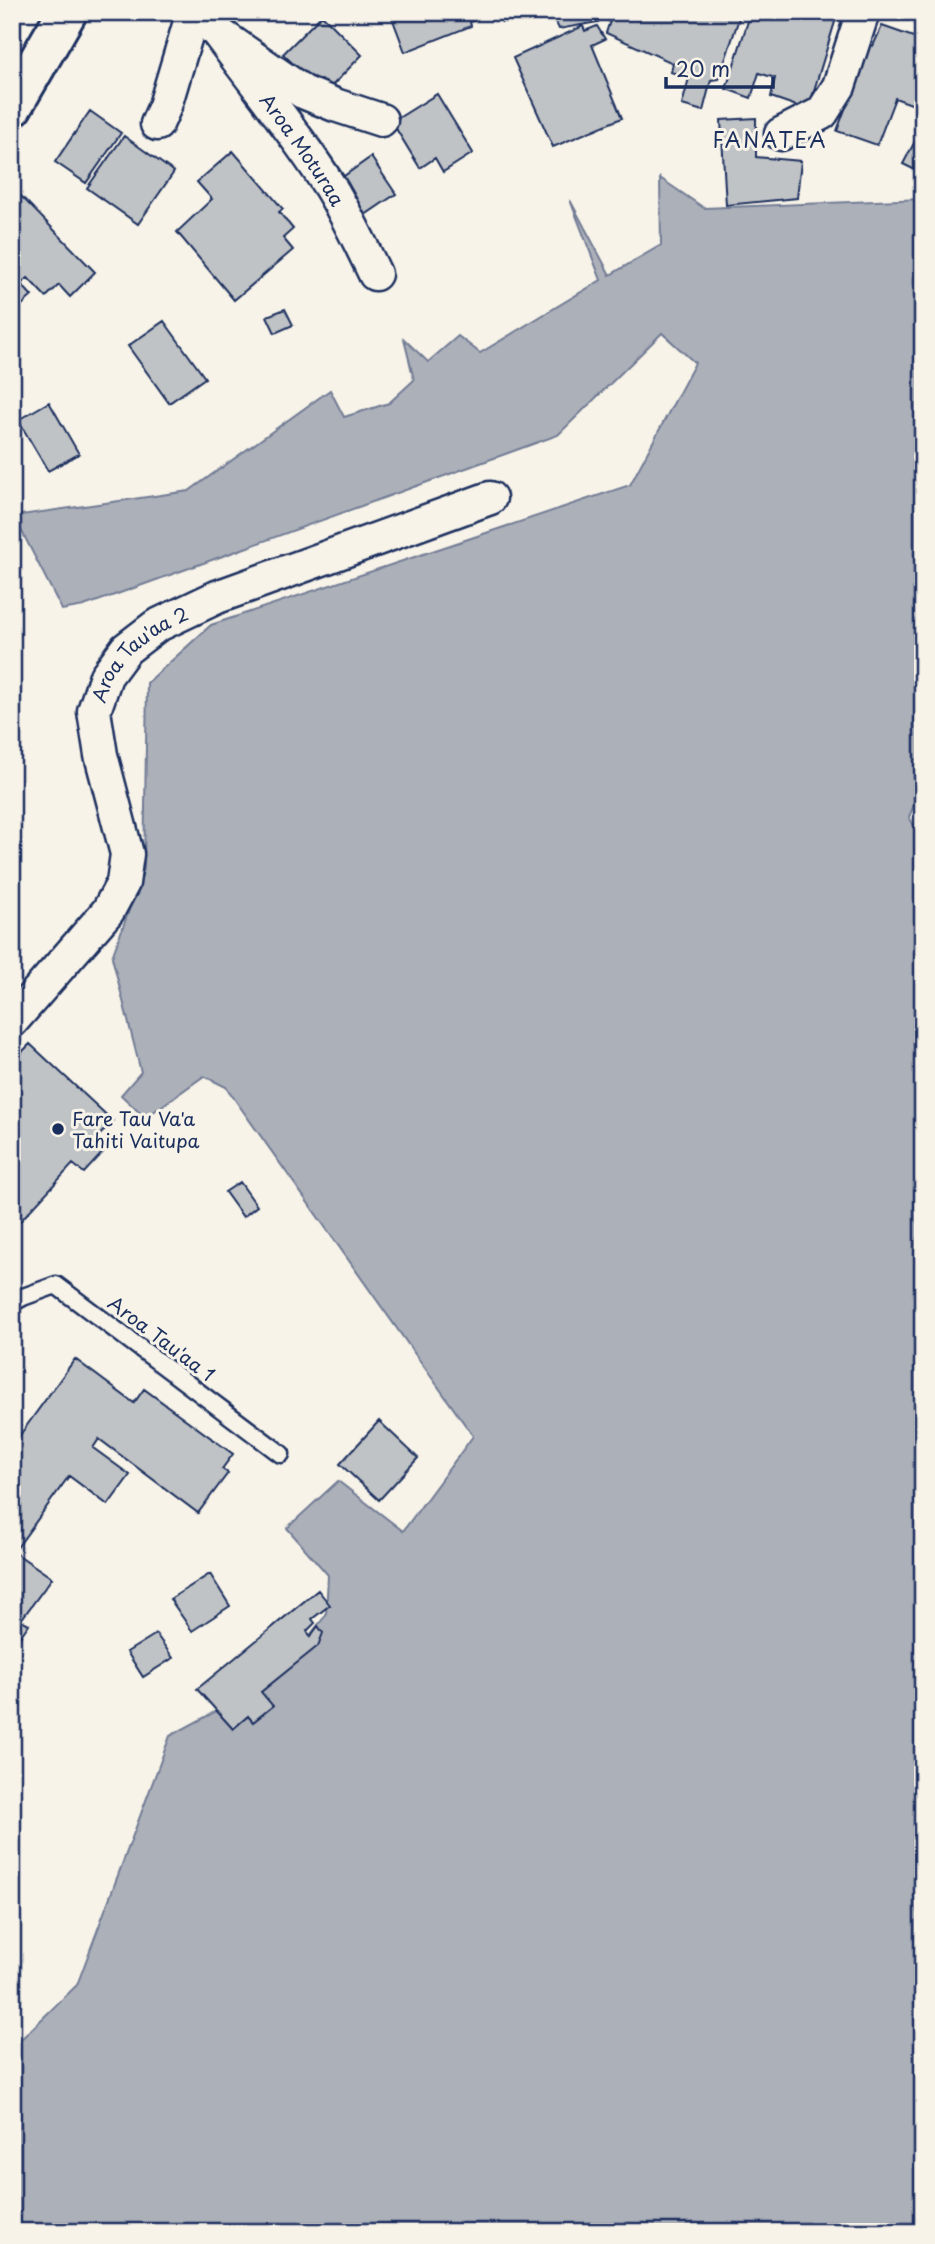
<svg xmlns="http://www.w3.org/2000/svg" width="935" height="2244" viewBox="0 0 935 2244" font-family="'Playpen Sans',sans-serif">
  <style>
    .water { fill: #acb0b9; stroke: #727c95; stroke-width: 2 }
    .building { fill: #c0c3c5; stroke: #1b2f5e; stroke-width: 2 }
    .lines { fill: none; stroke-linecap: round; stroke-linejoin: round }
    .service-casing { stroke: #1b2f5e; stroke-width: 21 }
    .minor-casing { stroke: #1b2f5e; stroke-width: 37 }
    .primary-casing { stroke: #1b2f5e; stroke-width: 44 }
    .service { stroke: #f7f3e8; stroke-width: 16 }
    .minor { stroke: #f7f3e8; stroke-width: 32 }
    .primary { stroke: #f7f3e8; stroke-width: 38 }
    .poi-dot { fill: #1b2f5e; stroke: #f7f3e8; stroke-width: 2.5 }
    .labels { text-anchor: middle; dominant-baseline: central; stroke-width: 6; stroke-linejoin: round; paint-order: stroke }
    .street-label { font-size: 19px; fill: #1b2f5e; stroke: #f7f3e8 }
    .poi-label { font-size: 19px; fill: #1b2f5e; stroke: #f7f3e8; text-anchor: start }
    .neighbourhood-label { font-size: 21px; letter-spacing: 2px; fill: #1b2f5e; stroke: #f7f3e8 }
  </style>
  <rect width="100%" height="100%" fill="#f7f3e8"/>
  <filter id="ink" filterUnits="userSpaceOnUse"><feTurbulence type="fractalNoise" baseFrequency=".0143" numOctaves="2"/><feDisplacementMap in="SourceGraphic" scale="14" xChannelSelector="R" yChannelSelector="G"/><feConvolveMatrix kernelMatrix="1 2 1 2 8 2 1 2 1" color-interpolation-filters="sRGB"/></filter>
  <g filter="url(#ink)">
    <!-- water -->
    <path class="water" d="M 660,178 L 704,208 L 923,199 L 923,784 L 909,817 L 923,840 L 923,2232 L 12,2232 L 12,2048 L 77,1985 L 170,1736 L 274,1680 L 326,1615 L 328,1575 L 287,1528 L 338,1481 L 403,1531 L 473,1436 L 226,1087 L 204,1076 L 145,1118 L 121,1095 L 141,1072 L 112,957 L 144,869 L 147,683 L 211,625 L 630,485 L 695,363 L 662,333 L 558,435 L 84,606 L 62,610 L 14,516 L 189,491 L 330,390 L 344,417 L 389,403 L 414,380 L 404,339 L 428,362 L 458,336 L 480,353 L 601,280 L 570,200 L 610,275 L 661,245 Z"/>
    <!-- building -->
    <path class="building" d="M 390,12 L 475,12 L 478,19 L 470,22 L 471,26 L 405,52 Z
      M 500,12 L 596,12 L 598,22 L 559,29 L 552,14 L 502,22 Z
      M 598,12 L 741,12 L 719,79 L 711,80 L 703,111 L 682,105 L 689,78 L 671,72 L 673,63 L 606,33 L 610,21 L 597,16 Z
      M 751,12 L 838,12 L 808,110 L 771,97 L 775,78 L 759,73 L 751,98 L 726,89 Z
      M 322,15 L 362,55 L 324,94 L 283,54 Z
      M 583,26 L 585,31 L 597,26 L 605,39 L 592,45 L 622,118 L 553,147 L 513,58 Z
      M 882,26 L 922,40 L 923,82 L 914,105 L 895,98 L 877,145 L 837,131 L 869,44 L 873,46 Z
      M 437,94 L 473,153 L 443,172 L 435,158 L 420,168 L 392,122 Z
      M 90,111 L 121,133 L 86,183 L 55,162 Z
      M 756,118 L 756,157 L 801,161 L 797,198 L 726,205 L 721,120 Z
      M 923,126 L 923,174 L 903,164 Z
      M 124,136 L 174,172 L 138,224 L 87,188 Z
      M 233,151 L 283,209 L 279,212 L 293,229 L 283,238 L 293,250 L 234,300 L 177,232 L 212,199 L 197,182 Z
      M 371,157 L 396,194 L 362,217 L 337,181 Z
      M 21,196 L 95,272 L 70,297 L 59,285 L 46,297 L 28,278 L 21,284 L 32,296 L 12,314 L 12,204 Z
      M 285,309 L 293,325 L 275,333 L 267,316 Z
      M 164,321 L 205,378 L 169,403 L 128,346 Z
      M 49,402 L 79,454 L 48,471 L 18,420 Z
      M 30,1044 L 113,1121 L 97,1138 L 107,1148 L 84,1173 L 73,1164 L 12,1230 L 12,1062 Z
      M 240,1182 L 257,1206 L 243,1217 L 225,1192 Z
      M 75,1359 L 134,1403 L 144,1389 L 233,1454 L 222,1469 L 228,1473 L 198,1513 L 99,1439 L 93,1448 L 130,1475 L 108,1505 L 69,1476 L 14,1552 L 52,1578 L 21,1620 L 29,1624 L 13,1647 L 12,1446 Z
      M 379,1421 L 418,1458 L 379,1500 L 340,1464 Z
      M 210,1574 L 230,1606 L 192,1631 L 170,1599 Z
      M 318,1590 L 330,1605 L 312,1619 L 315,1623 L 307,1631 L 310,1637 L 318,1626 L 323,1633 L 318,1646 L 261,1692 L 273,1706 L 253,1722 L 248,1716 L 233,1729 L 197,1689 Z
      M 156,1634 L 173,1658 L 143,1677 L 127,1652 Z"/>
    <g class="lines">
      <defs>
        <path id="service" d="M 12,1303 L 23,1297 L 56,1285 L 281,1454"/>
        <g id="minor">
          <path d="M 196,12 L 218,33 L 303,92 L 335,105 L 381,120"/>
          <path id="s1" d="M 218,33 C 255,84 296,133 330,187 C 347,215 361,245 375,274"/>
          <path d="M 157,124 L 165,106 L 193,12"/>
          <path d="M 781,134 L 822,113 L 839,86 L 863,12"/>
          <path id="s2" d="M 12,1021 L 108,911 L 123,883 L 127,854 L 101,755 L 94,711 L 106,676 L 126,649 L 156,626 L 217,597 L 490,498"/>
        </g>
        <path id="primary" d="M 12,107 L 67,12"/>
      </defs>
      <!-- service casing -->
      <use href="#service" class="service-casing"/>
      <!-- minor casing -->
      <use href="#minor" class="minor-casing"/>
      <!-- primary casing -->
      <use href="#primary" class="primary-casing"/>
      <!-- service -->
      <use href="#service" class="service"/>
      <!-- minor -->
      <use href="#minor" class="minor"/>
      <!-- primary -->
      <use href="#primary" class="primary"/>
    </g>
  </g>
  <!-- markers -->
  <circle class="poi-dot" cx="58" cy="1129" r="7"/>
  <g class="labels">
    <!-- street labels -->
    <g class="street-label">
      <text stroke="none"><textPath href="#s1" startOffset="144">Aroa Moturaa</textPath></text>
      <text stroke="none"><textPath href="#s2" startOffset="430">Aroa Tau'aa 2</textPath></text>
      <text transform="translate(162 1338) rotate(37)">Aroa Tau'aa 1</text>
    </g>
    <!-- poi labels -->
    <g class="poi-label">
      <text x="72" y="1118">Fare Tau Va'a<tspan x="72" dy="22">Tahiti Vaitupa</tspan></text>
    </g>
    <!-- neighbourhood labels -->
    <g class="neighbourhood-label">
      <text x="770" y="139">FANATEA</text>
    </g>
  </g>
  <!-- margin -->
  <rect width="935" height="2244" fill="none" stroke="#f7f3e8" stroke-width="42"/>
  <rect x="21" y="21" width="893" height="2202" fill="none" stroke="#1b2f5e" stroke-width="2.5" filter="url(#ink)"/>
  <!-- scale -->
  <path d="M666 77v10h107v-10" fill="none" stroke="#1b2f5e" stroke-width="3.5"/>
  <text x="676" y="77" font-size="21" fill="#1b2f5e" stroke="#f7f3e8" stroke-width="5" paint-order="stroke">20 m</text>
</svg>
